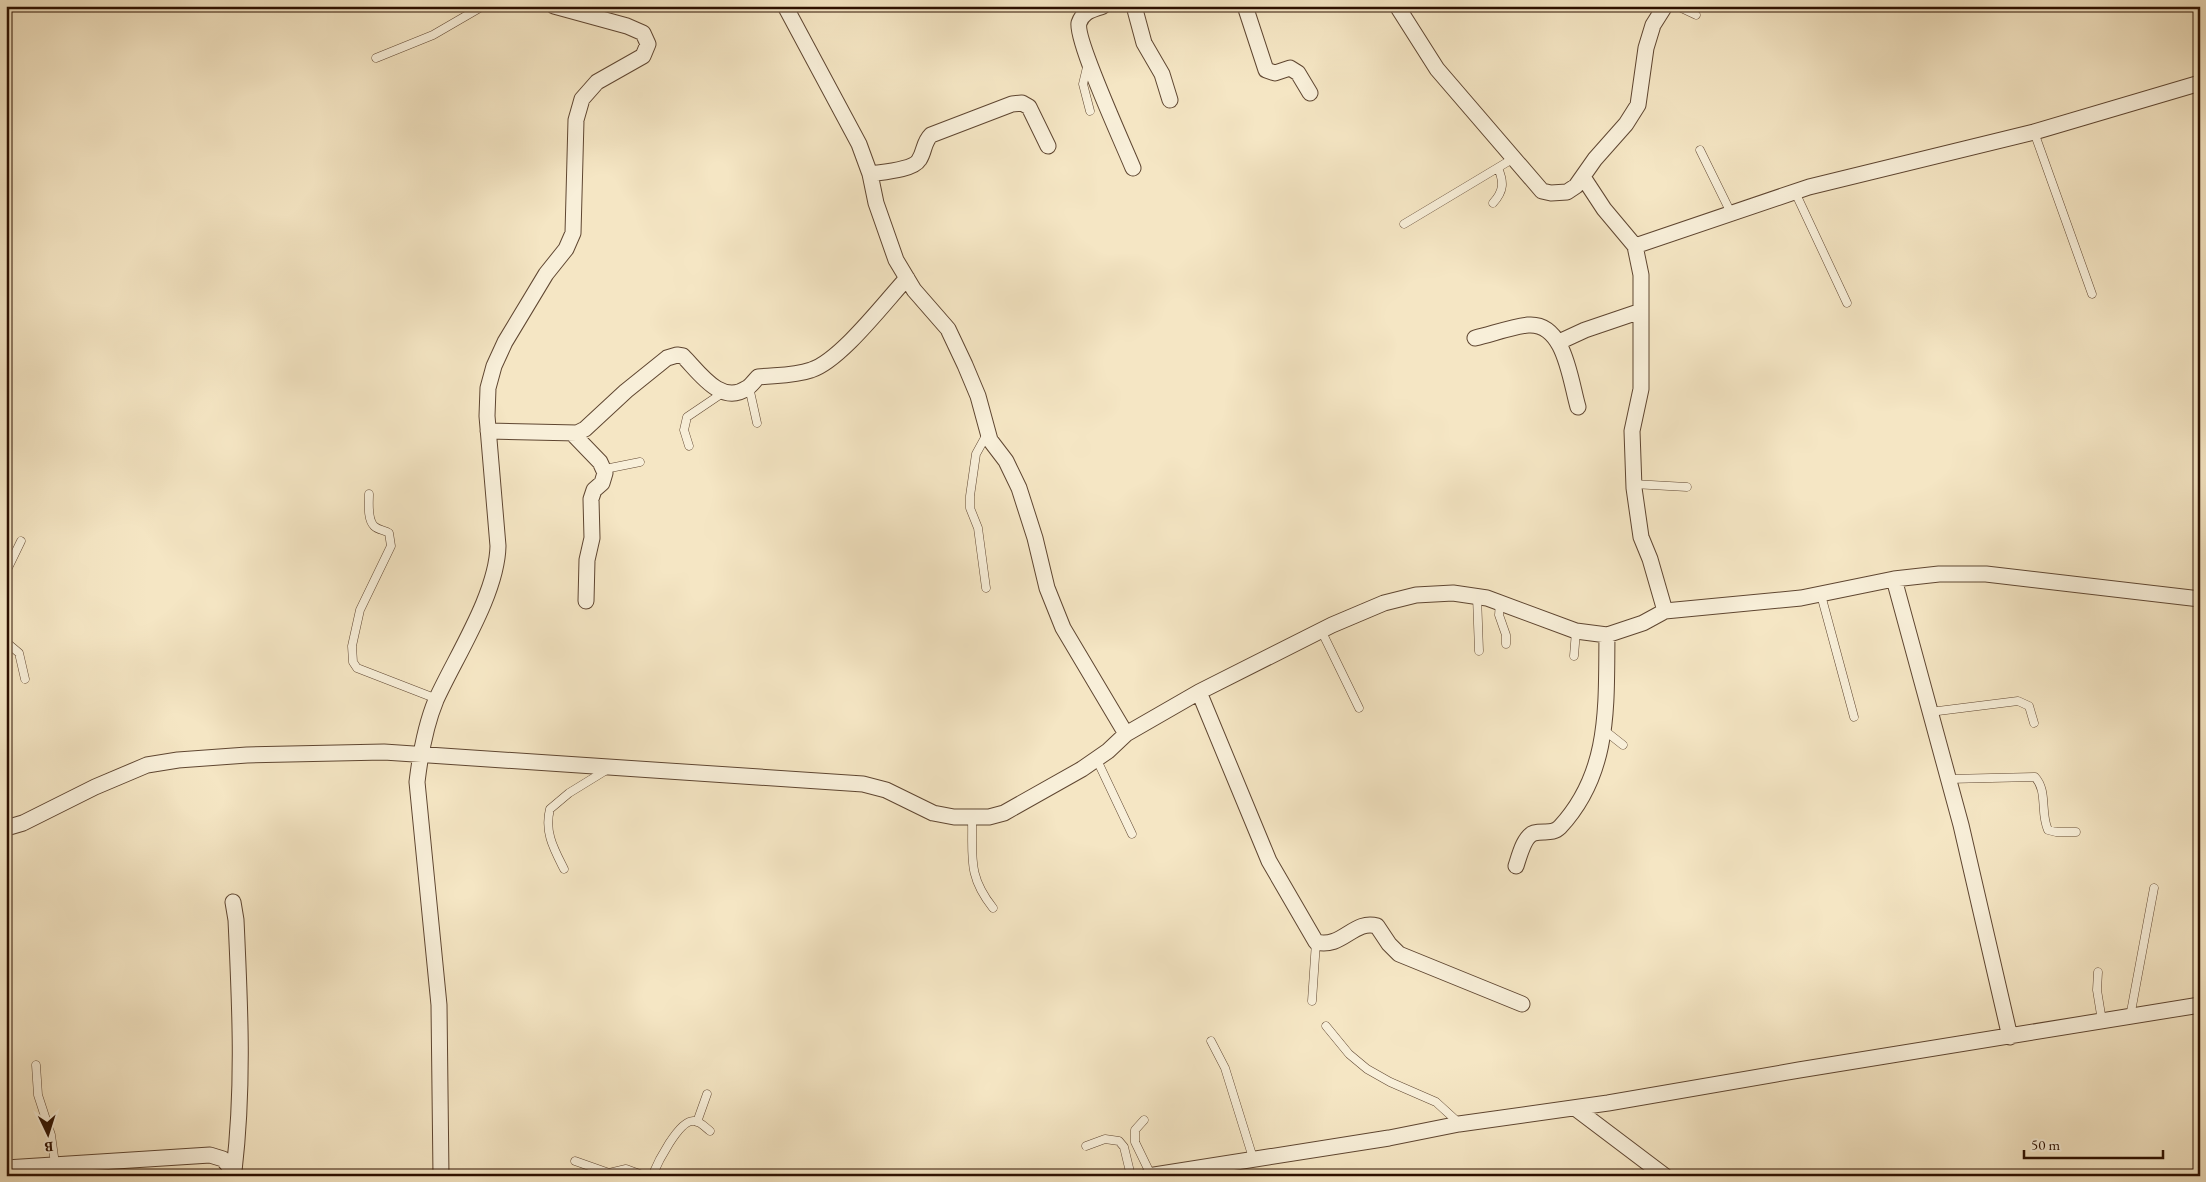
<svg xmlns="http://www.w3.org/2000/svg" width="2206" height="1182" viewBox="0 0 2206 1182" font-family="'EB Garamond',serif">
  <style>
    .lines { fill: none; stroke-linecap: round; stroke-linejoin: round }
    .service-casing { stroke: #5f4631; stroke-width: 9 }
    .minor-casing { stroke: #5f4631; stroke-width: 17 }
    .service { stroke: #f8efd9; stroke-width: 8 }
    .minor { stroke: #f8efd9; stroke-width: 15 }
  </style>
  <rect width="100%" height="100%" fill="#f5e6c4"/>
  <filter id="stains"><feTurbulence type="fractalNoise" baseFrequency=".004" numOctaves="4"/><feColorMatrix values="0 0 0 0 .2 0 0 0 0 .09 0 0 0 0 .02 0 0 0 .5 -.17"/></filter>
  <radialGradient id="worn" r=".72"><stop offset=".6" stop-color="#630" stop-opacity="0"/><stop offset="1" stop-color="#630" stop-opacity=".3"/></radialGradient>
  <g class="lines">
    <defs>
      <path id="service" d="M 1677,6 L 1696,15
        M 376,58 L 433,35 L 483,6
        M 1088,63 L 1083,84 L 1090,111
        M 2034,132 L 2092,294
        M 1700,150 L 1731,213
        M 1795,192 L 1847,303
        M 1493,203 C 1504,191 1504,182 1498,168
        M 1404,224 L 1514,158
        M 749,387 L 757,423
        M 689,446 L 684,430 L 687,417 L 724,392
        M 605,469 L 640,462
        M 1633,484 L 1687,487
        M 369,494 C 369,503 367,519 374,526 C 378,530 384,530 389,533 L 391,546 L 360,610 L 352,646 L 353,662 L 357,668 L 437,699
        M 6,572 L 21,541
        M 986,588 L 978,528 L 970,508 L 970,496 L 976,454 L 987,434
        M 1821,595 L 1854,717
        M 1477,596 L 1479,651
        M 1500,602 L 1499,615 L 1506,635 L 1506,644
        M 1321,630 L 1359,708
        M 6,642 L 19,653 L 25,679
        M 1574,656 L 1576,631
        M 1930,712 L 2018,701 L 2029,706 L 2034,723
        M 1604,730 L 1623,745
        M 1097,760 L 1132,834
        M 1948,779 L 2035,777 C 2048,791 2040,813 2048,830 L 2056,832 L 2076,832
        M 972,818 C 973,857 967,875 993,908
        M 564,869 C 554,849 544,832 550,809 L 569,793 L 608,769
        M 2098,972 L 2097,990 L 2102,1021
        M 1312,1001 L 1316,942
        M 2130,1017 L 2154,888
        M 1326,1026 L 1349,1054 L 1367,1069 L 1390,1082 L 1436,1102 L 1459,1123
        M 1211,1041 L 1225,1068 L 1253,1158
        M 36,1065 L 38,1095 L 51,1135 L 55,1164
        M 1144,1120 L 1135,1130 L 1135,1142 L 1151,1175
        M 697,1122 L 707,1094
        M 1086,1146 L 1105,1139 L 1119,1141 L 1124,1147 L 1131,1176
        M 575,1161 L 609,1173 L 626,1169 L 645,1176
        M 652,1176 C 657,1164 679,1119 694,1121 C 700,1121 706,1128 710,1131"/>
      <path id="minor" d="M 785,6 L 859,144 L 870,174 L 876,203 L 896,260 L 914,290 L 948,329 L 965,365 L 978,396 L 990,440 L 1006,461 L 1019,488 L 1035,538 L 1047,588 L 1063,628 L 1126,734
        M 1103,6 C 1093,10 1083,11 1079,23 C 1075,39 1124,146 1133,168
        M 1134,6 L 1144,43 L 1162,74 L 1170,100
        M 1245,6 L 1266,70 L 1275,73 L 1290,68 L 1298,73 L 1310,93
        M 1397,6 L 1437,69 L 1542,191 L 1551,193 L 1567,192 L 1576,186 L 1595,159 L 1626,124 L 1638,105 L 1646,48 L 1653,25 L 1665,6
        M 870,174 C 882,172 913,170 919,160 C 925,151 923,143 931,135 L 1012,104 L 1022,103 L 1029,107 L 1048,146
        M 1583,177 L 1604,209 L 1635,246 L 1641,275 L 1641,389 L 1632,431 L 1634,488 L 1641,537 L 1650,559 L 1665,611
        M 1635,246 L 1809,187 L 2034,132 L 2200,83
        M 1475,338 C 1492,334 1511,327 1528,325 C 1565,322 1570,380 1578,407
        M 1559,342 L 1585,330 L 1641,311
        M 488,431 L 577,433 L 585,429 L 626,391 L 667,358 L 677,355 L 683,356 C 699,372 721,406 747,388 C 751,386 754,381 758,377 C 776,375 794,376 811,370 C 840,361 885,302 907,278
        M 572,433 L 600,462 L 605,473 L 602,483 L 594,490 L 591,499 L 592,538 L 587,560 L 586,601
        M 1894,579 L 1961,825 L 2010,1037
        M 1199,692 L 1269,861 L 1316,942 C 1342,949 1354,919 1377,926 L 1389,944 L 1399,954 L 1522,1004
        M 6,828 L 23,823 L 95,787 L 147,765 L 178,760 L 247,755 L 384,752 L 863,784 L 886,790 L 933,813 L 954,817 L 989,817 L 1004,813 L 1082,769 L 1108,751 L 1126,734 L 1199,692 L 1332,625 L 1384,603 L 1416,595 L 1453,593 L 1487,598 L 1576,631 L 1607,635 L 1643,623 L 1665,611 L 1801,598 L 1894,579 L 1939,574 L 1986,574 L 2200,599
        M 1516,866 C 1519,857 1524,836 1534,833 C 1544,830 1552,835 1560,827 C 1611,772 1606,705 1607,635
        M 233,902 L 236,920 C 240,1005 244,1086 234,1171
        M 1575,1108 L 1665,1176
        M 6,1168 L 210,1155 L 223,1159 L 237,1176
        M 441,1176 L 439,1005 L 417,782 C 420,757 426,724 436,700 C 456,656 497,594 498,546 L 487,416 L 488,388 L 494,366 L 505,342 L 546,274 L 566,249 L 573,233 L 576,120 L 582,99 L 597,82 L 643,56 L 648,44 L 643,33 L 627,26 L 554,6
        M 1148,1176 L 1389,1138 L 1459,1124 L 1608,1103 L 1799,1070 L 2200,1005"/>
    </defs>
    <!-- service casing -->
    <use href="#service" class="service-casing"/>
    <!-- minor casing -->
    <use href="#minor" class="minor-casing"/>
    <!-- service -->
    <use href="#service" class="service"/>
    <!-- minor -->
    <use href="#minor" class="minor"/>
  </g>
  <!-- margin -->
  <rect width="2206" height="1182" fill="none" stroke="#f5e6c4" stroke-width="25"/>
  <rect x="8" y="8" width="2191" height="1167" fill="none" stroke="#2d1000" stroke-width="2.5"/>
  <rect x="12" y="12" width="2181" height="1157" fill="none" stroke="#2d1000"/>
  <!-- north arrow -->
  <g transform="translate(48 1134) rotate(176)" stroke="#f8efd9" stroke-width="4" paint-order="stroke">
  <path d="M0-4L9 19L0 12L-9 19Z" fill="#2d1000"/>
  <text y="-8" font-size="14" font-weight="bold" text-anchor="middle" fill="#2d1000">B</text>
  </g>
  <!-- scale -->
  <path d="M2024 1150v8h139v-8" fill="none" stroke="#2d1000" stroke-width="2.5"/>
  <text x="2031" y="1150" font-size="15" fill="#2d1000" stroke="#f8efd9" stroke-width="4" paint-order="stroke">50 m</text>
  <rect width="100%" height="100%" filter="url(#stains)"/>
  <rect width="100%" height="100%" fill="url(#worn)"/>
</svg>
